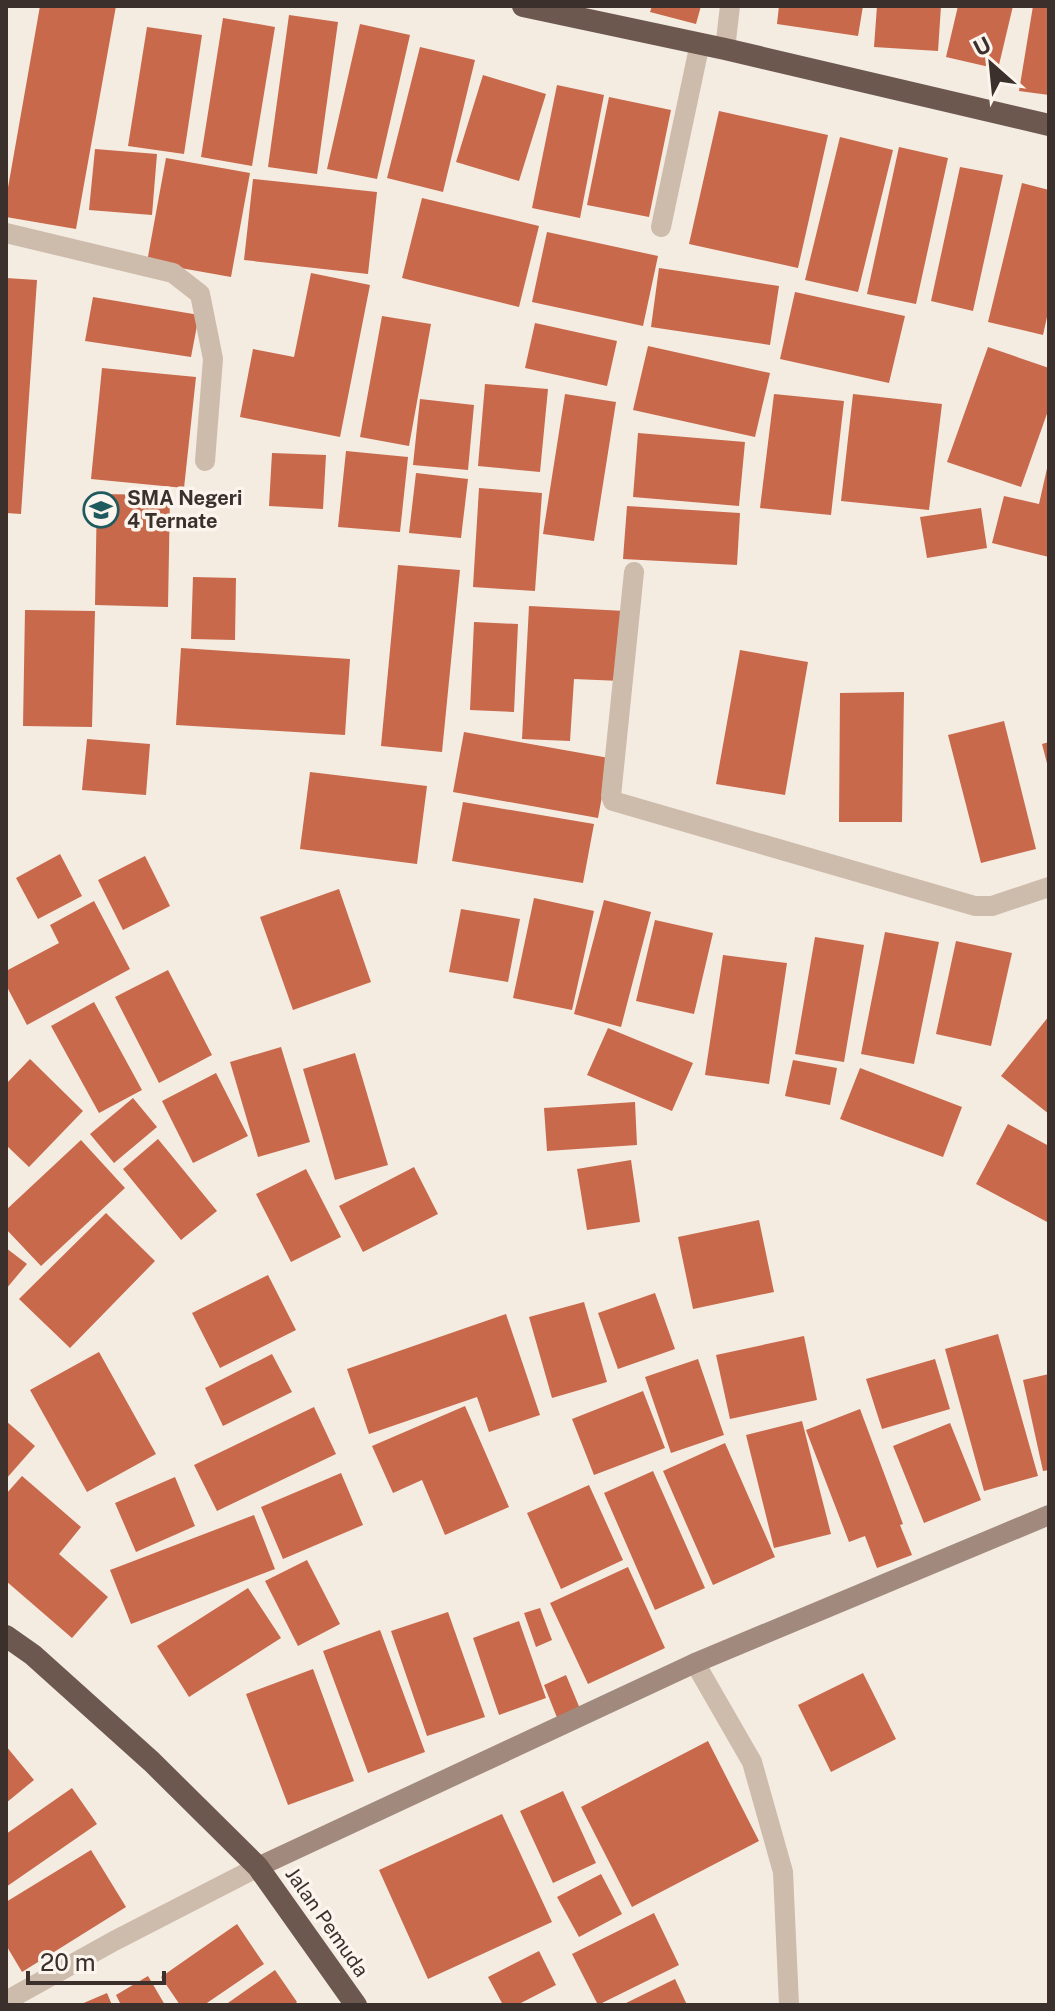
<svg xmlns="http://www.w3.org/2000/svg" width="1055" height="2011" viewBox="0 0 1055 2011" font-family="'Public Sans',sans-serif">
  <style>
    .building { fill: #c8694b }
    .lines { fill: none; stroke-linecap: round; stroke-linejoin: round }
    .minor { stroke: #cdbbac; stroke-width: 20 }
    .secondary { stroke: #a18a7d; stroke-width: 20 }
    .trunk { stroke: #6c584f; stroke-width: 22 }
    .labels { text-anchor: middle; dominant-baseline: central; stroke-width: 7; stroke-linejoin: round; paint-order: stroke }
    .poi-label { font-size: 20px; font-weight: bold; fill: #3b302b; stroke: #fbf5ee; text-anchor: start }
    .street-label { font-size: 20px; fill: #3b302b; stroke: #fbf5ee }
  </style>
  <rect width="100%" height="100%" fill="#f4ebe1"/>
  <!-- building -->
  <path class="building" d="M 40,6 L 116,6 L 76,229 L 6,217 L 6,199 Z
    M 652,6 L 701,6 L 696,24 L 650,12 Z
    M 779,6 L 863,6 L 858,36 L 777,24 Z
    M 877,6 L 941,6 L 938,51 L 874,47 Z
    M 958,6 L 1013,6 L 998,69 L 946,57 Z
    M 1033,6 L 1049,6 L 1049,95 L 1019,91 Z
    M 289,15 L 338,22 L 317,174 L 268,167 Z
    M 223,18 L 275,27 L 252,166 L 201,157 Z
    M 360,24 L 410,35 L 377,179 L 327,169 Z
    M 147,27 L 202,35 L 184,154 L 128,146 Z
    M 420,47 L 475,60 L 443,192 L 387,178 Z
    M 483,75 L 546,94 L 519,181 L 456,162 Z
    M 557,85 L 604,95 L 580,218 L 532,208 Z
    M 609,97 L 671,110 L 649,217 L 587,205 Z
    M 719,111 L 828,135 L 798,268 L 689,244 Z
    M 840,137 L 893,150 L 858,292 L 805,280 Z
    M 899,147 L 948,158 L 916,304 L 867,294 Z
    M 95,149 L 157,154 L 152,215 L 89,210 Z
    M 166,158 L 250,173 L 231,277 L 147,262 Z
    M 960,167 L 1003,175 L 973,311 L 931,301 Z
    M 253,179 L 377,192 L 368,274 L 244,260 Z
    M 1022,183 L 1049,190 L 1049,308 L 1043,335 L 988,322 Z
    M 422,198 L 539,226 L 519,307 L 402,278 Z
    M 547,232 L 658,256 L 643,326 L 532,302 Z
    M 659,268 L 779,286 L 770,345 L 651,327 Z
    M 311,273 L 370,285 L 340,437 L 240,417 L 253,349 L 294,357 Z
    M 6,278 L 37,280 L 21,514 L 6,513 Z
    M 795,292 L 905,316 L 889,383 L 780,359 Z
    M 93,297 L 199,315 L 191,357 L 85,341 Z
    M 382,316 L 431,324 L 409,446 L 360,437 Z
    M 535,323 L 617,341 L 607,386 L 525,368 Z
    M 648,346 L 770,373 L 755,437 L 633,410 Z
    M 988,347 L 1049,368 L 1049,408 L 1021,487 L 947,462 Z
    M 102,368 L 196,377 L 184,488 L 91,479 Z
    M 485,384 L 548,389 L 540,472 L 478,466 Z
    M 565,394 L 616,402 L 594,541 L 543,534 Z
    M 774,394 L 844,401 L 831,515 L 760,508 Z
    M 853,394 L 942,404 L 929,510 L 841,501 Z
    M 420,399 L 474,405 L 468,470 L 413,465 Z
    M 638,433 L 745,442 L 739,506 L 633,497 Z
    M 346,451 L 408,457 L 400,532 L 338,527 Z
    M 272,453 L 326,455 L 323,509 L 269,506 Z
    M 1048,464 L 1049,557 L 992,543 L 1004,496 L 1039,504 Z
    M 416,473 L 468,479 L 461,538 L 409,533 Z
    M 479,488 L 542,493 L 535,591 L 473,587 Z
    M 97,494 L 170,495 L 168,607 L 95,605 Z
    M 627,506 L 740,513 L 737,565 L 623,559 Z
    M 981,508 L 987,548 L 927,558 L 920,517 Z
    M 398,565 L 460,570 L 442,752 L 381,746 Z
    M 193,577 L 236,578 L 235,640 L 191,639 Z
    M 529,606 L 625,611 L 621,681 L 574,679 L 570,741 L 522,739 Z
    M 25,610 L 95,611 L 92,727 L 23,726 Z
    M 474,622 L 518,624 L 514,712 L 470,710 Z
    M 181,648 L 350,659 L 345,735 L 176,725 Z
    M 740,650 L 808,662 L 785,795 L 716,784 Z
    M 904,692 L 902,822 L 839,822 L 840,693 Z
    M 1004,721 L 1036,849 L 981,863 L 948,735 Z
    M 464,732 L 609,758 L 598,818 L 453,792 Z
    M 87,739 L 150,744 L 146,795 L 82,790 Z
    M 1049,742 L 1049,767 L 1048,767 L 1042,744 Z
    M 310,772 L 427,786 L 417,864 L 300,849 Z
    M 463,802 L 594,824 L 583,883 L 452,861 Z
    M 60,854 L 82,896 L 38,919 L 16,878 Z
    M 145,856 L 170,906 L 123,930 L 98,880 Z
    M 339,889 L 371,982 L 293,1010 L 260,917 Z
    M 534,898 L 594,911 L 572,1010 L 513,998 Z
    M 604,900 L 651,912 L 621,1027 L 574,1014 Z
    M 94,901 L 130,969 L 27,1025 L 6,985 L 6,971 L 59,943 L 50,925 Z
    M 461,909 L 520,919 L 508,982 L 449,972 Z
    M 655,920 L 713,933 L 694,1014 L 636,1001 Z
    M 885,932 L 939,942 L 914,1064 L 861,1054 Z
    M 815,937 L 864,945 L 844,1062 L 795,1054 Z
    M 956,941 L 1012,953 L 991,1046 L 936,1034 Z
    M 723,955 L 787,963 L 769,1084 L 705,1075 Z
    M 168,970 L 212,1055 L 159,1083 L 115,997 Z
    M 94,1002 L 142,1090 L 99,1113 L 51,1026 Z
    M 1049,1016 L 1049,1114 L 1001,1076 Z
    M 608,1028 L 693,1063 L 672,1111 L 587,1075 Z
    M 281,1047 L 310,1142 L 258,1157 L 230,1062 Z
    M 355,1053 L 388,1165 L 335,1180 L 303,1069 Z
    M 30,1059 L 83,1111 L 29,1167 L 6,1145 L 6,1084 Z
    M 793,1060 L 837,1068 L 830,1105 L 785,1096 Z
    M 860,1068 L 962,1107 L 943,1157 L 840,1119 Z
    M 216,1073 L 248,1136 L 193,1163 L 162,1101 Z
    M 133,1098 L 157,1127 L 114,1163 L 90,1134 Z
    M 635,1102 L 637,1145 L 547,1151 L 544,1108 Z
    M 1008,1124 L 1049,1146 L 1049,1223 L 976,1184 Z
    M 158,1139 L 217,1211 L 181,1240 L 123,1169 Z
    M 81,1140 L 125,1188 L 41,1266 L 6,1229 L 6,1210 Z
    M 631,1160 L 640,1222 L 587,1230 L 577,1169 Z
    M 414,1167 L 438,1214 L 363,1252 L 339,1206 Z
    M 306,1169 L 341,1237 L 291,1262 L 256,1194 Z
    M 106,1213 L 155,1261 L 70,1348 L 19,1299 Z
    M 759,1220 L 774,1292 L 693,1309 L 678,1237 Z
    M 6,1248 L 27,1264 L 6,1289 Z
    M 268,1275 L 296,1330 L 220,1368 L 192,1313 Z
    M 655,1293 L 675,1349 L 618,1369 L 598,1313 Z
    M 584,1302 L 607,1382 L 552,1398 L 529,1317 Z
    M 506,1314 L 540,1415 L 489,1432 L 477,1397 L 369,1434 L 347,1369 Z
    M 998,1334 L 1038,1476 L 984,1491 L 945,1349 Z
    M 804,1336 L 817,1400 L 730,1419 L 716,1355 Z
    M 99,1352 L 156,1454 L 87,1492 L 30,1390 Z
    M 272,1354 L 292,1392 L 223,1426 L 205,1388 Z
    M 698,1359 L 724,1435 L 671,1453 L 645,1377 Z
    M 935,1359 L 950,1409 L 882,1429 L 866,1379 Z
    M 1049,1374 L 1049,1470 L 1043,1471 L 1023,1380 Z
    M 643,1391 L 665,1448 L 594,1475 L 572,1419 Z
    M 465,1406 L 509,1507 L 445,1535 L 422,1480 L 393,1493 L 372,1446 Z
    M 314,1407 L 336,1454 L 217,1511 L 194,1465 Z
    M 860,1409 L 903,1524 L 900,1525 L 912,1555 L 877,1568 L 865,1536 L 849,1542 L 806,1430 Z
    M 6,1421 L 35,1446 L 6,1479 Z
    M 802,1421 L 831,1534 L 774,1548 L 746,1435 Z
    M 950,1423 L 981,1500 L 924,1523 L 893,1446 Z
    M 725,1443 L 775,1557 L 713,1585 L 663,1471 Z
    M 653,1471 L 705,1588 L 655,1610 L 604,1493 Z
    M 341,1473 L 363,1525 L 283,1559 L 261,1507 Z
    M 22,1476 L 81,1527 L 59,1554 L 108,1597 L 72,1638 L 6,1581 L 6,1494 Z
    M 175,1477 L 195,1526 L 136,1552 L 115,1503 Z
    M 589,1485 L 623,1560 L 561,1589 L 527,1513 Z
    M 254,1515 L 275,1569 L 131,1624 L 110,1570 Z
    M 307,1560 L 340,1624 L 298,1646 L 265,1581 Z
    M 628,1567 L 665,1648 L 588,1684 L 550,1603 Z
    M 248,1588 L 281,1638 L 189,1697 L 157,1646 Z
    M 540,1608 L 552,1640 L 536,1647 L 524,1613 Z
    M 448,1612 L 485,1717 L 427,1736 L 391,1631 Z
    M 519,1621 L 546,1698 L 499,1715 L 473,1638 Z
    M 380,1630 L 425,1752 L 368,1773 L 323,1651 Z
    M 313,1669 L 354,1781 L 288,1805 L 246,1694 Z
    M 863,1673 L 896,1739 L 831,1772 L 798,1705 Z
    M 566,1675 L 583,1716 L 560,1725 L 544,1685 Z
    M 708,1741 L 759,1841 L 632,1907 L 581,1807 Z
    M 6,1746 L 34,1780 L 6,1803 Z
    M 72,1788 L 97,1824 L 6,1887 L 6,1834 Z
    M 563,1791 L 596,1863 L 553,1883 L 520,1811 Z
    M 502,1814 L 552,1922 L 428,1979 L 379,1870 Z
    M 91,1850 L 126,1907 L 22,1972 L 6,1945 L 6,1902 Z
    M 601,1874 L 622,1914 L 579,1937 L 557,1897 Z
    M 654,1913 L 679,1965 L 598,2005 L 572,1954 Z
    M 237,1924 L 264,1964 L 204,2005 L 180,2005 L 161,1977 Z
    M 539,1951 L 556,1985 L 517,2005 L 503,2005 L 488,1977 Z
    M 275,1970 L 297,2002 L 294,2005 L 225,2005 Z
    M 148,1976 L 165,2005 L 121,2005 L 116,1995 Z
    M 675,1979 L 687,2005 L 622,2005 Z
    M 107,1993 L 112,2005 L 79,2005 Z"/>
  <g class="lines">
    <!-- minor -->
    <path class="minor" d="M 725,49 L 730,6
      M 661,227 L 700,43
      M 6,233 L 173,273 L 200,294 L 213,359 L 205,461
      M 634,572 L 611,796 L 613,801 L 975,906 L 992,906 L 1049,887
      M 695,1663 L 752,1762 L 783,1872 L 789,2005
      M 6,2001 L 114,1941 L 258,1867"/>
    <!-- secondary -->
    <path class="secondary" d="M 258,1867 L 695,1663 L 1049,1515"/>
    <!-- trunk -->
    <path class="trunk" d="M 523,6 L 725,49 L 1049,125
      M 6,1636 L 33,1655 L 152,1762 L 258,1867 L 356,2005"/>
  </g>
  <!-- icons -->
  <defs>
    <symbol id="school-ring" viewBox="-11 -11 22 22"><circle r="9.5" fill="#fbf5ee" stroke="#1f5a5e" stroke-width="1.5"/><path d="M0-5L7-2L0 1L-7-2ZM-4 1L0 2.5L4 1V4Q0 6-4 4Z" fill="#1f5a5e"/></symbol>
  </defs>
  <g fill-rule="evenodd">
    <use href="#school-ring" x="81" y="490" width="40" height="40"/>
  </g>
  <g class="labels">
    <!-- poi labels -->
    <g class="poi-label">
      <text x="127" y="498">SMA Negeri<tspan x="127" dy="23">4 Ternate</tspan></text>
    </g>
    <!-- street labels -->
    <g class="street-label">
      <text transform="translate(327 1922) rotate(55)">Jalan Pemuda</text>
    </g>
  </g>
  <!-- border -->
  <rect width="1055" height="2011" fill="none" stroke="#3b302b" stroke-width="16"/>
  <!-- north arrow -->
  <g transform="translate(991 64) rotate(333)" stroke="#fbf5ee" stroke-width="6" paint-order="stroke">
  <path d="M0-6L14 30L0 20L-14 30Z" fill="#3b302b"/>
  <text y="-12" font-size="22" font-weight="bold" text-anchor="middle" fill="#3b302b">U</text>
  </g>
  <!-- scale -->
  <path d="M28 1971v12h136v-12" fill="none" stroke="#3b302b" stroke-width="4"/>
  <text x="40" y="1971" font-size="24" fill="#3b302b" stroke="#fbf5ee" stroke-width="6" paint-order="stroke">20 m</text>
</svg>
